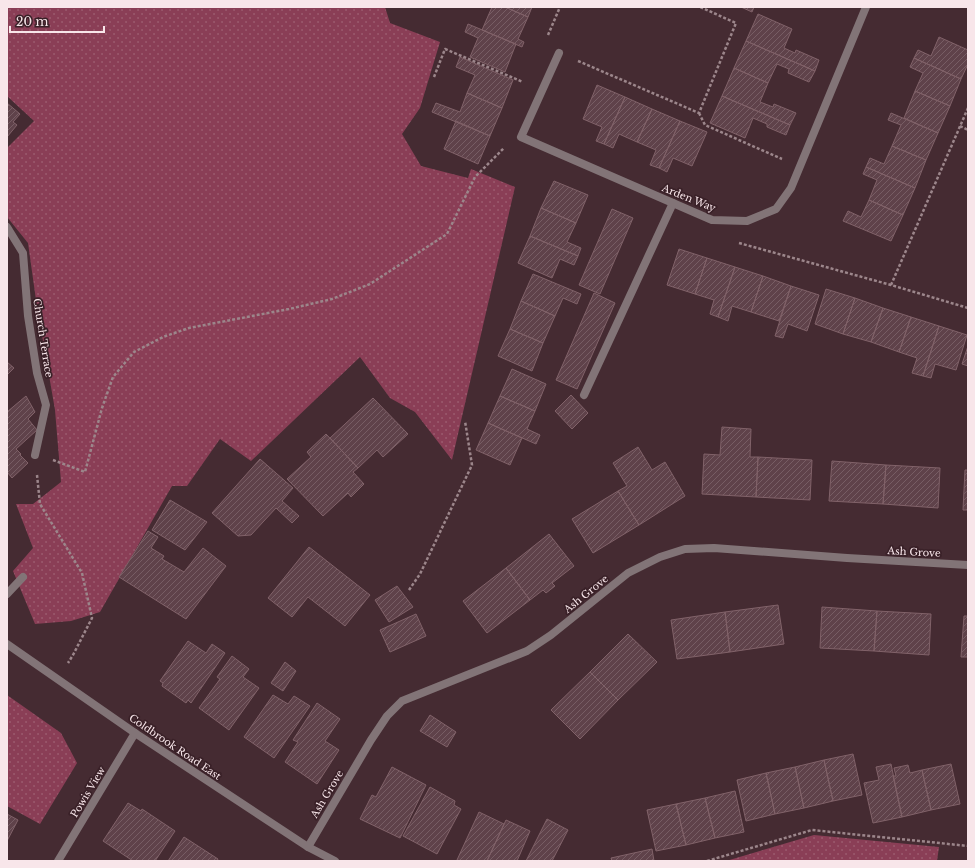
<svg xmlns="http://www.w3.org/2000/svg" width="975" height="868" viewBox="0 0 975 868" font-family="'Libre Baskerville',serif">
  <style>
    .grass { fill: url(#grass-dots) }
    .building { fill: url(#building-hatch); stroke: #816269 }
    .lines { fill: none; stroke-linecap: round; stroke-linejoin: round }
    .path { stroke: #9c868b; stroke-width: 2.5; stroke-dasharray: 3 2; stroke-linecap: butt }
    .service { stroke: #827477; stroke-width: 8 }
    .minor { stroke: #827477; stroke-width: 8 }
    .tertiary { stroke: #827477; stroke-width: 8 }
    .labels { text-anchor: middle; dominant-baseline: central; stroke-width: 3.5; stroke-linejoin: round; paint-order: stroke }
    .street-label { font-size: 10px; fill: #f8e6ea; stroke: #3a2128 }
  </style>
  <defs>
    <pattern id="grass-dots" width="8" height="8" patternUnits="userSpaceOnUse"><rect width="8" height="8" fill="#8a3e56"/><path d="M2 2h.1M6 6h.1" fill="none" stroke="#9b5a6e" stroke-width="1.8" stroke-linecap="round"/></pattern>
    <pattern id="building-hatch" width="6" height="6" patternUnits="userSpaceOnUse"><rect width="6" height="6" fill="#5f424a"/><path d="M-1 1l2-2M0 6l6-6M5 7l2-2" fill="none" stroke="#775d64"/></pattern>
  </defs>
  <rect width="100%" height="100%" fill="#452b32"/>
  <!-- grass -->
  <path class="grass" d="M 7,7 L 385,7 L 390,23 L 440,42 L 420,108 L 402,134 L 421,166 L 468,178 L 471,169 L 515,187 L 452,460 L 415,412 L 390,398 L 360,357 L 251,461 L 220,439 L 187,486 L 172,486 L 100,612 L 71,621 L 35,624 L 13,571 L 33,548 L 16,504 L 33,504 L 61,482 L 55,410 L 36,300 L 28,243 L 7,217 L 7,148 L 34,121 L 7,96 Z
    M 7,695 L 61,733 L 77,763 L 40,824 L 7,806 Z
    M 814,835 L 939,847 L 937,861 L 726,861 Z"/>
  <!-- building -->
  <path class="building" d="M 492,7 L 505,7 L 528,17 L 518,39 L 524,42 L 522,47 L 482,30 Z
    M 505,7 L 532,7 L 528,17 Z
    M 741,7 L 754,7 L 752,12 Z
    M 758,14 L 792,29 L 784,48 L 795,53 L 796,50 L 819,60 L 815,71 L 746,41 Z
    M 468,24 L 516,44 L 505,72 L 470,57 L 478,38 L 465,32 Z
    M 939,37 L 968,50 L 968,64 L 961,79 L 914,58 L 918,50 L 931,56 Z
    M 746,41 L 815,71 L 809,82 L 788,73 L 789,69 L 777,64 L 768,83 L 734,68 Z
    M 460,57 L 513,80 L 502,108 L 467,93 L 475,75 L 456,67 Z
    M 914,58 L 961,79 L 950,106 L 915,91 L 923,73 L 910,67 Z
    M 734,68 L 768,83 L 760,102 L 773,107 L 774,104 L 796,113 L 790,125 L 722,96 Z
    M 597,85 L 625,97 L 604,144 L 596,141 L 602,127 L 583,119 Z
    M 915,91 L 950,106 L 938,133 L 904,118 Z
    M 467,93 L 502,108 L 490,136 L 432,112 L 436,103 L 460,112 Z
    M 722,96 L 790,125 L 786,135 L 767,127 L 767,124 L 753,118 L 745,138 L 710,123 Z
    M 625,97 L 652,109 L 637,142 L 619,134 L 613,148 L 604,144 Z
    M 7,103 L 20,114 L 13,122 L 17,125 L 7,137 Z
    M 652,109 L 680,121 L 659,168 L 650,165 L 656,150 L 637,142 Z
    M 891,113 L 938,133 L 926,160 L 892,146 L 901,125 L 888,120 Z
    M 456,121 L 490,136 L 478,164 L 444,149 Z
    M 680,121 L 707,132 L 692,166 L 673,158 L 667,172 L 659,168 Z
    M 892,146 L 926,160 L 915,188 L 866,167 L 870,158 L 884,164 Z
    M 866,167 L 915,188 L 903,215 L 869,200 L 877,180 L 863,174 Z
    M 554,181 L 588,195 L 576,223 L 541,208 Z
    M 869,200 L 903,215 L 891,241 L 843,221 L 848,211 L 861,217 Z
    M 541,208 L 576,223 L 567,242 L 581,248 L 578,256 L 530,236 Z
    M 612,209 L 633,218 L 600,294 L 579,285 Z
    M 530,236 L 578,256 L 574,265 L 560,259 L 552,278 L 518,263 Z
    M 679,249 L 707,258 L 695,294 L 667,285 Z
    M 707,258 L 735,267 L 718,317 L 710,314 L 714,300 L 695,294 Z
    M 735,267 L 763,276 L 751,312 L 732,306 L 728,321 L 718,317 Z
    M 533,274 L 581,294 L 577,304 L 563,298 L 555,316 L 521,301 Z
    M 763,276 L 791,286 L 779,321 L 751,312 Z
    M 791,286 L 819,295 L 807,331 L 788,324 L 783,338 L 775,336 Z
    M 826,289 L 855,298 L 843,334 L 815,324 Z
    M 594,293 L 615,303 L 577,389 L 556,380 Z
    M 855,298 L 883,308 L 871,342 L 843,334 Z
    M 521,301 L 555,316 L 543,343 L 510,329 Z
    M 883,308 L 911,317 L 899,352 L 871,342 Z
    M 911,317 L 939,326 L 923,376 L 912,373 L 917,358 L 899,352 Z
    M 939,326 L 967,335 L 956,370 L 935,364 L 931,378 L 923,376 Z
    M 510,329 L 543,343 L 532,371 L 498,356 Z
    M 968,346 L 968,366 L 962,364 Z
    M 7,362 L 14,368 L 7,375 Z
    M 512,369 L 546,384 L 535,411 L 500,396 Z
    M 571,395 L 588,413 L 572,429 L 555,411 Z
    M 26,396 L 35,412 L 28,419 L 37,430 L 16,449 L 21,454 L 20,455 L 28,463 L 12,478 L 7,472 L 7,412 Z
    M 500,396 L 535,411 L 527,429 L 540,435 L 536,444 L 488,423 Z
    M 373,398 L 408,434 L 383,457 L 377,450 L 358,468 L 330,438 Z
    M 488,423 L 522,438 L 510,465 L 476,450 Z
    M 722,427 L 751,429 L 750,457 L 758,457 L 756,497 L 702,494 L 704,454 L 720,455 Z
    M 326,434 L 358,468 L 353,472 L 364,484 L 351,497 L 348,493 L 323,516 L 287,479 L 311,457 L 307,452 Z
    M 638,447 L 652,470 L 665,462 L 685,496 L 639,525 L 618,491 L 627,486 L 613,463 Z
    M 758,457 L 812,460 L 810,500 L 756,497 Z
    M 260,459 L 293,488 L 282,501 L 299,516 L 292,523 L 276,508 L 251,535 L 238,536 L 212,513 Z
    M 832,461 L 886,465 L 883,504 L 829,501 Z
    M 886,465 L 940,468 L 938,508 L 883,504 Z
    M 965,470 L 968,470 L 968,510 L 963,510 Z
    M 618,491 L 639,525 L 593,553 L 572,519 Z
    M 170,500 L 207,522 L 185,550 L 152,530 Z
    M 148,531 L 158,537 L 151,548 L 164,556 L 162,559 L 184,572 L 203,548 L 226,566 L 186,619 L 119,577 Z
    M 549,534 L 574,566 L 552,583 L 555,586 L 546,593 L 543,590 L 530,600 L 506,568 Z
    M 309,547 L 370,595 L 345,626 L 308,597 L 292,617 L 268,598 Z
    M 506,568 L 530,600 L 487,633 L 463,601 Z
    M 397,586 L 413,607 L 389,622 L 375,600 Z
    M 778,605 L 784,644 L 730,652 L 725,612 Z
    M 822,607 L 877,611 L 874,651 L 820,648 Z
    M 877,611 L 931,614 L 929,655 L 874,651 Z
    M 725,612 L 730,652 L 677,659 L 671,620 Z
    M 416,614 L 426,636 L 390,652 L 380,630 Z
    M 964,616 L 968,616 L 968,657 L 961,657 Z
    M 628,634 L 657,662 L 618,700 L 590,672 Z
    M 188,641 L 206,653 L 212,644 L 225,653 L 191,703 L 188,700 L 186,703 L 162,686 L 163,683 L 160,681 Z
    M 232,656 L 249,669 L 243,677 L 259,688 L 229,730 L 199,708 L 220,679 L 217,677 Z
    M 285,662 L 296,671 L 283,691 L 271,683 Z
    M 590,672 L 618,700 L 580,739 L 551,710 Z
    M 273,695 L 288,704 L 294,696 L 310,706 L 274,758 L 244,737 Z
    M 317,703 L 340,719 L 325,741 L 339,750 L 317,784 L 285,762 L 298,742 L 293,740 Z
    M 430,715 L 456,732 L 447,747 L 420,731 Z
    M 853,754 L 862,795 L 833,801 L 824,760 Z
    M 824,760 L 833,801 L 804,808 L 795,767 Z
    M 891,764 L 902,817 L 873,823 L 864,783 L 879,780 L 876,767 Z
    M 951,764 L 960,804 L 931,810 L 922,770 Z
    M 908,765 L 910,773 L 922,770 L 931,810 L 902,817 L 893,776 L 896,776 L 894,768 Z
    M 392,767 L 426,785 L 400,838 L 360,819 L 372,795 L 376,797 Z
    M 795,767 L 804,808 L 775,814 L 766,773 Z
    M 766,773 L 775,814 L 746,821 L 737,780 Z
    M 430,787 L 455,801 L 454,805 L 461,809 L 437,854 L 403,836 Z
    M 735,791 L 744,832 L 715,838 L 705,798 Z
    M 705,798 L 715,838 L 686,845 L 676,804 Z
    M 128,803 L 141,811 L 142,809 L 175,831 L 155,861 L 133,861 L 103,841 Z
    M 676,804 L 686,845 L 656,851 L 647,810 Z
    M 479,812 L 504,824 L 487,861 L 459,861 L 457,860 Z
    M 7,814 L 18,820 L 7,841 Z
    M 547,819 L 568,830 L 552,861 L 526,861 Z
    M 506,820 L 530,831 L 517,861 L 487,861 Z
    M 184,837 L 218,859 L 217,861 L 168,861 Z
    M 652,849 L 654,861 L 612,861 L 611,858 Z"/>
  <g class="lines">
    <!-- path -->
    <path class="path" d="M 548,35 L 560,7
      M 578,61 L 699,113 L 736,23 L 700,7
      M 434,77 L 445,49 L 523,82
      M 699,113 L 705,125 L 782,159
      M 960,126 L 968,130
      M 739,243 L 891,285 L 968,308
      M 891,285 L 968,108
      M 53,460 L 85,472 L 102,408 L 113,377 L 134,352 L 163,337 L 189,328 L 289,309 L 332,299 L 370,284 L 447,234 L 475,177 L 504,148
      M 37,475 L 40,504 L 82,573 L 92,618 L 73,655 L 68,663
      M 409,590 L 420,574 L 472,465 L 465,421
      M 707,861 L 812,830 L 968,846"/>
    <!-- service -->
    <path class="service" d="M 584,395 L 673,203
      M 7,594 L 23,577"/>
    <!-- minor -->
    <path class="minor" d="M 559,53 L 521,137 L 712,220 L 747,221 L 776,209 L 791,188 L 866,7
      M 7,227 L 23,253 L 28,316 L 37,373 L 46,405 L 35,455
      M 308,847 L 371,740 L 387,716 L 402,701 L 527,651 L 551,635 L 628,573 L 660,557 L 685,549 L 714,548 L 847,558 L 968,565
      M 58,861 L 135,733"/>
    <!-- tertiary -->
    <path class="tertiary" d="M 7,644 L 135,733 L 308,847 L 335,861"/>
  </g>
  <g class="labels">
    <!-- street labels -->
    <g class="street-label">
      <text transform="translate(689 198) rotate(22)">Arden Way</text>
      <text transform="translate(43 338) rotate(81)">Church Terrace</text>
      <text transform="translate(914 552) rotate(3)">Ash Grove</text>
      <text transform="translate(586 594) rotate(-39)">Ash Grove</text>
      <text transform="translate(175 747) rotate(34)">Coldbrook Road East</text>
      <text transform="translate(88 792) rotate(-59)">Powis View</text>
      <text transform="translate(327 794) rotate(-59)">Ash Grove</text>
    </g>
  </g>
  <!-- border -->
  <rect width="975" height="868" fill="none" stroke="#f8e6ea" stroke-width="16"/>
  <!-- scale -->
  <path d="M10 26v6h94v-6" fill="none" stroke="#f8e6ea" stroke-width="2"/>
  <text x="16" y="26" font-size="12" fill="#f8e6ea" stroke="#3a2128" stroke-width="3" paint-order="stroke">20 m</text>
</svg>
